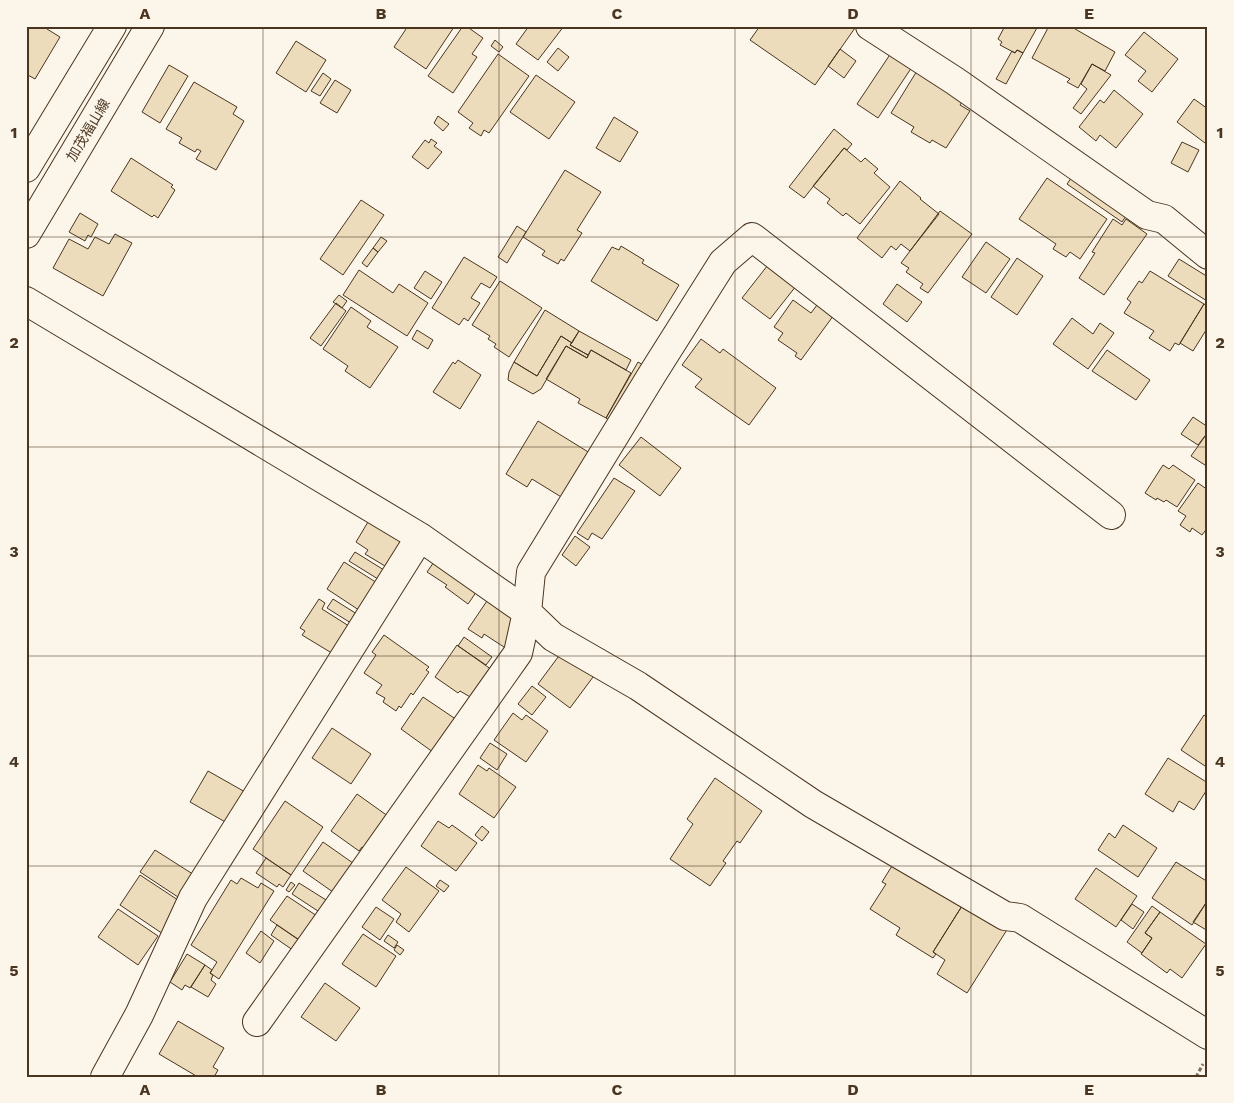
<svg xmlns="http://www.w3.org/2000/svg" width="1234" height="1103" viewBox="0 0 1234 1103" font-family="'Work Sans','Noto Sans JP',sans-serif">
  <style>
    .building { fill: #ecdcbc; stroke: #4a3520 }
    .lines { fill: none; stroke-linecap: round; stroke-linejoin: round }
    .street-casing { stroke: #4a3520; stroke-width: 30 }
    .secondary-casing { stroke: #4a3520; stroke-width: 30 }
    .path { stroke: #7f6f5c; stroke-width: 3; stroke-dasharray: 4 2.5; stroke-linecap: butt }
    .street { stroke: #fbf6e9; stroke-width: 28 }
    .secondary { stroke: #fbf6e9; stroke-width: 28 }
    .grid { fill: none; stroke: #4a3520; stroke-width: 1; stroke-opacity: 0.55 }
    .labels { text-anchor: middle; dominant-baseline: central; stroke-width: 4; stroke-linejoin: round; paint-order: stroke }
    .street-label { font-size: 14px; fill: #4a3520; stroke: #fbf6e9 }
    .neatline { fill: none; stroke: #4a3520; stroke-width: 2 }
    .grid-label { font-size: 16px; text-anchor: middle; font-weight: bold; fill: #4a3520 }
  </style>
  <rect width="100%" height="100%" fill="#fbf6e9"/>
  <!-- building -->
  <path class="building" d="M 29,26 L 48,26 L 47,29 L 60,37 L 35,79 L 26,74 L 26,31 Z
    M 408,26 L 453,26 L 454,27 L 426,69 L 394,47 Z
    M 463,26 L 466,26 L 483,38 L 472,54 L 477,57 L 453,93 L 428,76 Z
    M 529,26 L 564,26 L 538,60 L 516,44 Z
    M 760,26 L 852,26 L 855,28 L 815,85 L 750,40 Z
    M 1005,26 L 1038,26 L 1023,53 L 1017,50 L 1015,53 L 1000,45 L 1002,42 L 998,39 Z
    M 1049,26 L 1070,26 L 1115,52 L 1105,71 L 1092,64 L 1078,88 L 1067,82 L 1070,79 L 1032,58 Z
    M 1144,32 L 1178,59 L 1152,92 L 1138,81 L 1146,71 L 1125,55 Z
    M 495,40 L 503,47 L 499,52 L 491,46 Z
    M 296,41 L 326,60 L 306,92 L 276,73 Z
    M 558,48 L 569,57 L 558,71 L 547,62 Z
    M 840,49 L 856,61 L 844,78 L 828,66 Z
    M 893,50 L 914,64 L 878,118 L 857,104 Z
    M 1017,50 L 1023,53 L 1006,84 L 996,79 L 1012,51 L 1015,53 Z
    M 498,54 L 529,76 L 489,133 L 484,130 L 481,136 L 469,128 L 473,123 L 458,112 Z
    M 1092,64 L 1111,75 L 1081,114 L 1073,108 L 1087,89 L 1081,84 Z
    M 169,65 L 188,76 L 160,123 L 142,112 Z
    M 920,66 L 966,96 L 960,105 L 970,111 L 946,148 L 932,140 L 930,143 L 911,132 L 914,127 L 891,113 Z
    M 323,73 L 331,79 L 320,96 L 311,91 Z
    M 536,75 L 575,102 L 549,139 L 510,112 Z
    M 335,80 L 351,90 L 337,113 L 320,103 Z
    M 194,82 L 237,107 L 233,114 L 244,121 L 216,170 L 196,159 L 201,151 L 197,149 L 195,152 L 179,143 L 182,138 L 166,129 Z
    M 1114,90 L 1143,114 L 1116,148 L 1100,135 L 1096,141 L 1079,127 L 1100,100 L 1104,103 Z
    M 1194,99 L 1208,109 L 1208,140 L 1205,143 L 1177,122 Z
    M 438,116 L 449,124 L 443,131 L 434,123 Z
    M 614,117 L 638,132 L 620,162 L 596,148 Z
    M 834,129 L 852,144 L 847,150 L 844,148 L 804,198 L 789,187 Z
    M 431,139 L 437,143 L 434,146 L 442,152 L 428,169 L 412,157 L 425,140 L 429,143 Z
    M 1182,142 L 1199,150 L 1188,172 L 1171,163 Z
    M 844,148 L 861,162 L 865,158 L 878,169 L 874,173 L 890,187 L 860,224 L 846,213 L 843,216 L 827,203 L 830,199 L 813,186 Z
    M 131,158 L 173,185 L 171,187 L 175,190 L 158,218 L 154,215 L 152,217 L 111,191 Z
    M 565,170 L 601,192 L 577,230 L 582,233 L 564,261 L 561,259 L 558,264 L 542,255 L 545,251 L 523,237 Z
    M 1074,174 L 1126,216 L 1122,222 L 1067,184 Z
    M 1047,178 L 1107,219 L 1080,259 L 1070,252 L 1066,257 L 1053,249 L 1056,244 L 1019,219 Z
    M 900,181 L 921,198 L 920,199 L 939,214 L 910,251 L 901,244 L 896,250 L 891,246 L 882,258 L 857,238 Z
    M 361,200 L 384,215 L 343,275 L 320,259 Z
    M 940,211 L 972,234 L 928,293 L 920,288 L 923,284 L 906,272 L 909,268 L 901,263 Z
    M 80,213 L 98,224 L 91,237 L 88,235 L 85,241 L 69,232 Z
    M 1113,219 L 1122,225 L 1126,219 L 1147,234 L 1104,295 L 1079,278 L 1095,253 L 1092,252 Z
    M 517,226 L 526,232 L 507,263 L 498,257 Z
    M 115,234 L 132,243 L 103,296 L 53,268 L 69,239 L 88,249 L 95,237 L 109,244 Z
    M 381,237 L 387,241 L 378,252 L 373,248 Z
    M 986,242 L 1010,259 L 986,293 L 962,277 Z
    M 621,246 L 644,260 L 642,263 L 679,285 L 657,321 L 591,281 L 612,247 L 619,250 Z
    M 373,248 L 378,252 L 367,267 L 362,263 Z
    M 775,256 L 800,281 L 770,319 L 742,298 Z
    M 464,257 L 497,277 L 490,288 L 481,283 L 471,298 L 480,303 L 468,321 L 464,318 L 459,325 L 432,308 Z
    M 1017,258 L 1043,276 L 1017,315 L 991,297 Z
    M 1179,259 L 1208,277 L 1207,301 L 1168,276 Z
    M 359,270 L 393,293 L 399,284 L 428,303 L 407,336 L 343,295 Z
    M 425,271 L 442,282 L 431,299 L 414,288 Z
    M 1150,271 L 1204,304 L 1179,345 L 1175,343 L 1170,351 L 1149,338 L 1154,331 L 1124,313 L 1131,302 L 1127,299 L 1139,281 L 1142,283 Z
    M 500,281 L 542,308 L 509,357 L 494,347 L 496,344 L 488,339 L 490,336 L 472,325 Z
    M 897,284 L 922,302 L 907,322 L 883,304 Z
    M 339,295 L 347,301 L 342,308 L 333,302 Z
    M 823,297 L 839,308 L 801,360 L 795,356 L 797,353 L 778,340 L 783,333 L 774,327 L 793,300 L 811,313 Z
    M 336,303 L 346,311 L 321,346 L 310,338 Z
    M 1204,304 L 1208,306 L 1208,327 L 1193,351 L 1180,343 Z
    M 351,307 L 371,321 L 367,327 L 398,347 L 370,388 L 345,371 L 348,366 L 323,349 Z
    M 545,310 L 579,331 L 572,343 L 561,336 L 537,376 L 514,362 Z
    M 1072,318 L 1093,334 L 1100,323 L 1114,333 L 1088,369 L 1053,344 Z
    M 417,330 L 433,340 L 428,349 L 412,339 Z
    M 579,331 L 631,360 L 626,370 L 591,350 L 588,355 L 570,345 Z
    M 561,336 L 572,343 L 570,345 L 588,355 L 587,358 L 566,346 L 541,389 L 533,394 L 508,380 L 509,372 L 514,362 L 537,376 Z
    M 701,339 L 720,353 L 723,349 L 776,388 L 749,425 L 695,387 L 702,379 L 682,365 Z
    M 566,346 L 587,358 L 591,350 L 631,373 L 606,418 L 578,403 L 580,399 L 546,379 Z
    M 1107,350 L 1150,380 L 1136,400 L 1092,371 Z
    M 458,360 L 481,375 L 460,409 L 433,392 L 453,362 L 455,364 Z
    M 638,362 L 654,371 L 622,428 L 606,418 Z
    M 1193,417 L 1208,427 L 1208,432 L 1198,445 L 1181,434 Z
    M 538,421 L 598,458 L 571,503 L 532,479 L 527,487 L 506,474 Z
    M 1208,432 L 1208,467 L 1191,456 Z
    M 641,437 L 681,468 L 660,496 L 619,465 Z
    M 1163,465 L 1169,469 L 1173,465 L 1195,480 L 1177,507 L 1166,500 L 1164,502 L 1157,498 L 1156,500 L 1145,493 Z
    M 614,478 L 635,491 L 602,539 L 592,533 L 588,540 L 577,533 Z
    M 1198,483 L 1208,490 L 1208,527 L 1202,535 L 1192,528 L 1190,532 L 1180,525 L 1186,516 L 1178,511 Z
    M 371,517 L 410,541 L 389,560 L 385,566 L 365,554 L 368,550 L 356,542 Z
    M 575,536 L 590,547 L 576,566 L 562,555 Z
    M 355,552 L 392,575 L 386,584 L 349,561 Z
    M 436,559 L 479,588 L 468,604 L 445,587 L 447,585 L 427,572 Z
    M 344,562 L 385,588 L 368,616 L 327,589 Z
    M 491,595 L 523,617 L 507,649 L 484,634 L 482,638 L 468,629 Z
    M 319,599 L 325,603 L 322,609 L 360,633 L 335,655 L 302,635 L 305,631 L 300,628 Z
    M 333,599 L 368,621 L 362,630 L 327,608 Z
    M 384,635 L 429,667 L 426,670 L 429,672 L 413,695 L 411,693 L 401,708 L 399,706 L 396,711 L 383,702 L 385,698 L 376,693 L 382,685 L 364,673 L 376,655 L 372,652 Z
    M 464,637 L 492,657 L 486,665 L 458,646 Z
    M 457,645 L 492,670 L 472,698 L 460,691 L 458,693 L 435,677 Z
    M 564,649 L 596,673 L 570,708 L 538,684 Z
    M 532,686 L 546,697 L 532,715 L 518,704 Z
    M 423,697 L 460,722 L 437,755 L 401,729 Z
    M 513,713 L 522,720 L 526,715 L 548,731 L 526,762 L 494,740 Z
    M 1204,715 L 1208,718 L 1208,768 L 1181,750 Z
    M 332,728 L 371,754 L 351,784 L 312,758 Z
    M 490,743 L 507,754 L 497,770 L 480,758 Z
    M 1168,758 L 1208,783 L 1208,788 L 1194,810 L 1179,801 L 1173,812 L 1145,794 Z
    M 478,765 L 487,771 L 489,768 L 516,787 L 494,818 L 459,794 Z
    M 208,771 L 254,797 L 236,828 L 190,802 Z
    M 715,778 L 762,811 L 740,843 L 737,841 L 723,861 L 726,863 L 710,886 L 670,859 L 693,824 L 687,819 Z
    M 357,794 L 392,819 L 369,852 L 362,847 L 359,851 L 331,831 Z
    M 285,801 L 323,827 L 291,875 L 253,849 Z
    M 438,821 L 449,828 L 452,825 L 477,843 L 456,871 L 421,846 Z
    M 1123,825 L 1157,848 L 1138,877 L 1098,850 L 1109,833 L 1115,838 Z
    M 482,826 L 489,832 L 482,841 L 475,835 Z
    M 323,842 L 360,868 L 340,897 L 303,871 Z
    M 155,850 L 199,878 L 184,901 L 140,872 Z
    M 266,858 L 291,875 L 283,887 L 279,884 L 277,887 L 256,873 Z
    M 895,861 L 962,906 L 933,952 L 936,954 L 933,958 L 896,935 L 900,928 L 870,909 L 886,884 L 882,882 Z
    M 1176,862 L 1208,882 L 1208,900 L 1192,925 L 1152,898 Z
    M 406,867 L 439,891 L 409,932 L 396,922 L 401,914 L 382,900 Z
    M 1096,868 L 1137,896 L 1116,927 L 1075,899 Z
    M 140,875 L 184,904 L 169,938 L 120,905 Z
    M 241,878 L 258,888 L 261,883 L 274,891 L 219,979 L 210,973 L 217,962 L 191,945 L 231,880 L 237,884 Z
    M 440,880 L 449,886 L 444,892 L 436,886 Z
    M 291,882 L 295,885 L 289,892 L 286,890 Z
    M 299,883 L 334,905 L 327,917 L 292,894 Z
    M 287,896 L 323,920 L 306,945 L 270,920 Z
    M 1208,900 L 1208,931 L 1193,922 Z
    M 1132,904 L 1144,912 L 1133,929 L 1121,920 Z
    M 962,906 L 1010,925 L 967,993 L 937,974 L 945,960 L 933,952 Z
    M 1152,906 L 1160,912 L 1145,933 L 1152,938 L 1142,953 L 1127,942 Z
    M 376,907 L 394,919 L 380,940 L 362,927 Z
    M 118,909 L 158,936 L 138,965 L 98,937 Z
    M 1160,912 L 1206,944 L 1182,978 L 1170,969 L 1167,973 L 1141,954 L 1152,938 L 1145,933 Z
    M 277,925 L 307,945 L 300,955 L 271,935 Z
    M 261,931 L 274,941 L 260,963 L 246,953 Z
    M 363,934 L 396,956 L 376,987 L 342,964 Z
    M 388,935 L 398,942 L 394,948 L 384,941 Z
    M 397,945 L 404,950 L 400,955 L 394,950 Z
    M 187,954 L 205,965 L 190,988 L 185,985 L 182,990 L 170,982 Z
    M 205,965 L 212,970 L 210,973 L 213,975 L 211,980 L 216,984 L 208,997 L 191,987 Z
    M 325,983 L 360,1008 L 336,1041 L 301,1017 Z
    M 178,1021 L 224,1048 L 213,1067 L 218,1070 L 214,1077 L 198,1077 L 159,1054 Z"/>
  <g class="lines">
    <defs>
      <path id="street" d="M 870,26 L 955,81 L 1147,215 L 1164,219 L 1208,255
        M 26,301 L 420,537 L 527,612 L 553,637 L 638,686 L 813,804 L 1005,916 L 1020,918 L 1208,1035
        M 257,1022 L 518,653 L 527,612 L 531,572 L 653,373 L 723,262 L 752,237 L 1111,515
        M 105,1077 L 139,1015 L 193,898 L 420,537"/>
      <path id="secondary" d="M 26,168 L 112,26
        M 26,234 L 150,26"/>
    </defs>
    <!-- street casing -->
    <use href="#street" class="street-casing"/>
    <!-- secondary casing -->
    <use href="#secondary" class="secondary-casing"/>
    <!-- path -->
    <path class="path" d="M 1196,1077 L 1203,1064"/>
    <!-- street -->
    <use href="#street" class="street"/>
    <!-- secondary -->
    <use href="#secondary" class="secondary"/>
  </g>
  <!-- grid -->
  <path class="grid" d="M 263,26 L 263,1077M 499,26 L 499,1077M 735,26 L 735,1077M 971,26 L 971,1077M 26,237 L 1208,237M 26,447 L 1208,447M 26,656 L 1208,656M 26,866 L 1208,866"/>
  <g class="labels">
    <!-- street labels -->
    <g class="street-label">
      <text transform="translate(88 130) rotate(-59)">加茂福山線</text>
    </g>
  </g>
  <!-- border -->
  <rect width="1234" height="1103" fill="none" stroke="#fbf6e9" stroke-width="55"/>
  <rect x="28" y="28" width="1178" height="1048" class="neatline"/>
  <g class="grid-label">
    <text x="145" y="19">A</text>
    <text x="381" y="19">B</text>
    <text x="617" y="19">C</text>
    <text x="853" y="19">D</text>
    <text x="1089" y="19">E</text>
    <text x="14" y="138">1</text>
    <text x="1220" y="138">1</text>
    <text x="14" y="348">2</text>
    <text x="1220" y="348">2</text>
    <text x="14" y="557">3</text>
    <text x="1220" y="557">3</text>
    <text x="14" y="767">4</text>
    <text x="1220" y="767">4</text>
    <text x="14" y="976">5</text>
    <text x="1220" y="976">5</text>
    <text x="145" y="1095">A</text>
    <text x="381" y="1095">B</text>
    <text x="617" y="1095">C</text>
    <text x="853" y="1095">D</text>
    <text x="1089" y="1095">E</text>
  </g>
</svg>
